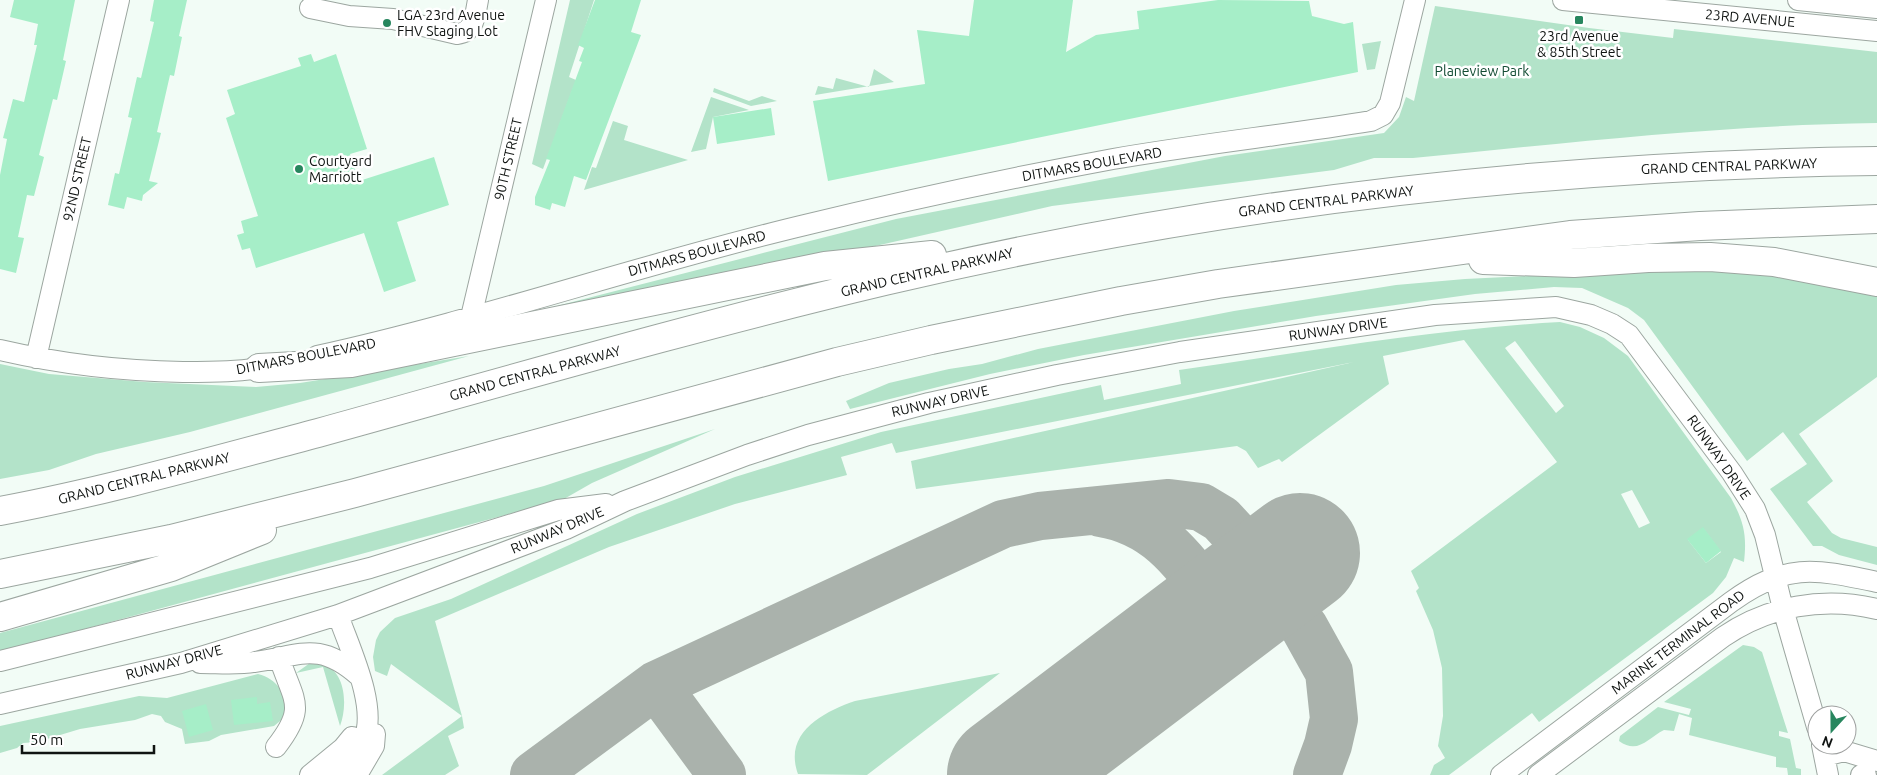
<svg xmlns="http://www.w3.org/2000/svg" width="1877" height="775" viewBox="0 0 1877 775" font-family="Ubuntu,sans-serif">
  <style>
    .green { fill: #b3e3c9; fill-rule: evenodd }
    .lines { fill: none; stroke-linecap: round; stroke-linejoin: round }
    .taxiway { stroke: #aab2ac; stroke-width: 48 }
    .runway { stroke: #aab2ac; stroke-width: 120 }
    .building { fill: #a6eec8 }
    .minor-casing { stroke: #9ca6a0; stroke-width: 22 }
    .highway-casing { stroke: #9ca6a0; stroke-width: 30 }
    .minor { stroke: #fff; stroke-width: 20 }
    .highway { stroke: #fff; stroke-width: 28 }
    .poi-dot { fill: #27865e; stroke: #fff; stroke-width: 2 }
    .labels { text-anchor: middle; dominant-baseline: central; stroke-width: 5; stroke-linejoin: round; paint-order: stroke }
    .poi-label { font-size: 14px; fill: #101412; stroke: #fff; text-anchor: start }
    .street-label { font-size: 14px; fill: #101412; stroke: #fff }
    .park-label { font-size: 14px; fill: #124b33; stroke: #fff }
  </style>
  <rect width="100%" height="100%" fill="#f2fcf6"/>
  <!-- green -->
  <path class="green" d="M 570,0 L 594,0 L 569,77 L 576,80 L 543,169 L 532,164 Z
    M 1435,6 L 1589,28 L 1673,38 L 1674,29 L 1877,52 L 1877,123 C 1722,125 1567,143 1413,158 L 1374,158 L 1334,170 L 1052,206 L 809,261 L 545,309 L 896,219 L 1225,156 L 1384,133 L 1399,117 L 1406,97 L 1414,101 Z
    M 1381,41 L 1375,69 L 1367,70 L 1362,44 Z
    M 874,69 L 894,82 L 815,95 L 818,86 L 833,89 L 836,78 L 869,87 Z
    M 714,88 L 749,101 L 762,96 L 777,101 L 751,106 L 713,92 Z
    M 711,97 L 749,110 L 713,117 L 706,149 L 691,152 Z
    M 613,121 L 628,126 L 624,140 L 688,160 L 584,190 L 592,167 L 596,168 Z
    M 1692,268 L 1783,277 L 1877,296 L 1877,377 L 1799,434 L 1833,481 L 1807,502 L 1832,533 L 1841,538 L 1877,547 L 1877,565 L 1839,555 L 1822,546 L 1813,546 L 1770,489 L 1807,464 L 1783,432 L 1747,461 L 1644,320 L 1628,308 L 1582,288 L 1554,287 L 1475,294 L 1316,316 L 1084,355 L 990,374 L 850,409 L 846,401 L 889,383 L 949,369 L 982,364 L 1038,349 L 1234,311 L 1396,285 L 1465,279 Z
    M 1560,322 L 1580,327 L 1604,338 L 1628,356 L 1731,498 C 1744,522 1747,535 1744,562 L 1734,558 L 1726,577 L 1713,593 L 1539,722 L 1532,713 L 1449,775 L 1430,775 L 1434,765 L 1445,758 L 1438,746 L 1443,716 L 1442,668 L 1433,630 L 1416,591 L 1419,588 L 1411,571 L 1557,462 L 1464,340 L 1383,356 L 1389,384 L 1282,462 L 1279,459 L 1258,468 L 1246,451 L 1237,446 L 916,489 L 911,461 L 1354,362 L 896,453 L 892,443 L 841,457 L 847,475 L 735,504 L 609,547 L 435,621 L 462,716 L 464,728 L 448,736 L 459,766 L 445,775 L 382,775 L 462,716 L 391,664 L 387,676 L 375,671 L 373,657 L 376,640 L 380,632 L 395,618 L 451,599 L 637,514 L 735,477 L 881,432 L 1101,385 L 1104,400 L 1181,384 L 1179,370 C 1305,352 1432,329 1560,322 ZM 1515,341 L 1564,406 L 1556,413 L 1505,348 ZM 1632,490 L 1650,523 L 1639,528 L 1621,494 ZM 1703,528 L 1721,552 L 1706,563 L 1688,540 Z
    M 469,356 L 190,432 L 96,454 L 49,470 L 0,479 L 0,364 L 49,374 L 145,382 L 256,387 L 300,383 Z
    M 715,429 L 592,483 L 564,499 L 0,652 L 0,633 L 544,486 Z
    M 1743,645 L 1754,647 L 1762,652 L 1788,733 L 1779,731 L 1779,736 L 1790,739 L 1796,768 L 1801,769 L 1801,775 L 1788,775 L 1787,768 L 1776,767 L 1776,757 L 1689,735 L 1692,718 L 1679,714 L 1674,731 L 1664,730 C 1648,738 1638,755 1619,741 L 1620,736 L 1658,707 L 1689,715 L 1691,709 L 1664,702 Z
    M 310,663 C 314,663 321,663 325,665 C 347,674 347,708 340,726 L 323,667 L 296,673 Z
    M 1000,673 L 867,775 L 798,774 C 783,733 823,712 855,701 Z
    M 258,674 C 280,680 287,696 285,717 L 274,726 L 221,735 L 209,741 L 185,744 L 182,729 L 165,722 L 161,716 L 152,714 L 135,720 L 80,729 L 37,742 L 23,743 L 17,748 L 0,753 L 0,726 L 139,696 L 167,698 Z"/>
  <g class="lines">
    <!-- taxiway -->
    <path class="taxiway" d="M 1101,513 C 1162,523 1187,566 1222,612
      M 656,685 L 722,775
      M 534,775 L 656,685 L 1003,524 L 1040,516 L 1169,503 L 1201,507 L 1221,519 L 1233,532 L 1304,627 L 1329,672 L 1334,719 L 1328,745 L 1317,775"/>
    <!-- runway -->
    <path class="runway" d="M 1007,775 L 1300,553"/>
  </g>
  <!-- building -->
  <path class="building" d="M 14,0 L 75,0 L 63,60 L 66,61 L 57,100 L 53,99 L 39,155 L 44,157 L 34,196 L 27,195 L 18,237 L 24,238 L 16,273 L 0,269 L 0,175 L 7,139 L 3,138 L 13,99 L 24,102 L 37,45 L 34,45 L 38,24 L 10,17 Z
    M 154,0 L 187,0 L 179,36 L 182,37 L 174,76 L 170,75 L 157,132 L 161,133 L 149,181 L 158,183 L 143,195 L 142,201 L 127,197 L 124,209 L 108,205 L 115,173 L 119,174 L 132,118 L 128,117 L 137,77 L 141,78 L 154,22 L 150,21 Z
    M 595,0 L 641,0 L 631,32 L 641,35 L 586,180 L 574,176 L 565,207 L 552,203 L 550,210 L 535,205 L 535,197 L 550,160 L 546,159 L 582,62 L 579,61 L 584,48 L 578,45 Z
    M 974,0 L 1073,0 L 1066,52 L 1096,35 L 1139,29 L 1137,11 L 1218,0 L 1309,1 L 1312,16 L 1344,24 L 1353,22 L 1358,72 L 828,181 L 813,101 L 925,84 L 917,30 L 969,36 Z
    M 311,54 L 314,62 L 336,54 L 367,149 L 350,154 L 359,181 L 434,157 L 449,205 L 397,222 L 416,281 L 384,292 L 364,233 L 256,268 L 250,248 L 242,250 L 237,235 L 244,233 L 241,221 L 258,216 L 226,118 L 235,114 L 227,90 L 301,66 L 298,58 Z
    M 771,108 L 775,135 L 717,144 L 713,117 Z
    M 1703,527 L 1721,551 L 1706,563 L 1687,539 Z
    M 257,697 L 257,704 L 270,702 L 273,721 L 234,725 L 231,700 Z
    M 206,704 L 213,730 L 189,737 L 182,711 Z"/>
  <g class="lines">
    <defs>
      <path id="minor" d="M 1563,0 L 1877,31
        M 1798,0 L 1877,8
        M 310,8 L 349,16 L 393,19 L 457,34 C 475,32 475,15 478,0
        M 471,317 L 546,0
        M 0,350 C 60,364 121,371 183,372 C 213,372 242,372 271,366
        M 317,356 C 481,320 641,264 805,225 C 907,200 1010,178 1113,159 C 1199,144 1285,135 1371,121 L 1383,115 L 1390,103 L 1415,0
        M 36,358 L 119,0
        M 0,661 L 370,568 L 558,510 L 606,504
        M 200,663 C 218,663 237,665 254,662 C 301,656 318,640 359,676
        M 0,704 L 181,663 L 338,615 L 566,529 L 625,501 L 747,455 L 808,435 L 929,403 L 1057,375 L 1180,352 L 1435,315 L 1556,307 L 1591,315 L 1612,324 L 1629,335 L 1732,473 L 1755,509 L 1765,535 L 1783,609 L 1817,727
        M 1822,745 L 1828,775
        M 276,747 C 308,706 293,701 279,657
        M 1825,756 L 1844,751 L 1877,761
        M 310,775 L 343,748 L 352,737
        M 335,775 C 345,764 358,753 364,739 C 378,706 349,647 338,615
        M 357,775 L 374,746 L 375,734
        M 1501,775 L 1731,602 C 1786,562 1815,569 1877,582
        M 1538,775 L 1723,637 C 1769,606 1823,596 1877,609
        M 1861,775 L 1866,775"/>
      <path id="highway" d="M 1483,260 L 1574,263 L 1648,258 L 1710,257 L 1774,262 L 1877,282
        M 259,368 L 351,363 L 825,266 L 932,255
        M 0,511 C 107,491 212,461 318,433 C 506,381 695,326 885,281 C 1210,204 1543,165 1877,161
        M 0,574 L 171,539 L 355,493 L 837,362 L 931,340 L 1121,301 L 1218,284 L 1570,235 L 1700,226 L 1877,219
        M 0,617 L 171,567 L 262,530"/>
    </defs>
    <!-- minor casing -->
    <use href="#minor" class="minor-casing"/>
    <!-- highway casing -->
    <use href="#highway" class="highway-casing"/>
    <!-- minor -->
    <use href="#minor" class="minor"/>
    <!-- highway -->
    <use href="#highway" class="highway"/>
  </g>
  <!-- markers -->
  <g class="poi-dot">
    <rect x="1574" y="15" width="10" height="10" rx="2.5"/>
    <circle cx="387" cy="23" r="5"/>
    <circle cx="299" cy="169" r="5"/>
  </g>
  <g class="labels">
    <!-- poi labels -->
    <g class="poi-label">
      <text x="397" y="15">LGA 23rd Avenue<tspan x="397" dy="16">FHV Staging Lot</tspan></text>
      <text x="1579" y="36" text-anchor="middle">23rd Avenue<tspan x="1579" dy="16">&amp; 85th Street</tspan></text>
      <text x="309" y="161">Courtyard<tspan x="309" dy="16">Marriott</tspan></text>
    </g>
    <!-- street labels -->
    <g class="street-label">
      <text transform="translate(1750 18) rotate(5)">23RD AVENUE</text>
      <text transform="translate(508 159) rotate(-77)">90TH STREET</text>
      <text transform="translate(1092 164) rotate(-10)">DITMARS BOULEVARD</text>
      <text transform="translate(1729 166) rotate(-2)">GRAND CENTRAL PARKWAY</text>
      <text transform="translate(77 179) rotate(-77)">92ND STREET</text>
      <text transform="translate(1326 201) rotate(-7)">GRAND CENTRAL PARKWAY</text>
      <text transform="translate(697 253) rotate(-15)">DITMARS BOULEVARD</text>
      <text transform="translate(927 272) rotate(-13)">GRAND CENTRAL PARKWAY</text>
      <text transform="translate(1338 329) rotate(-8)">RUNWAY DRIVE</text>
      <text transform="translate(306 356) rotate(-11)">DITMARS BOULEVARD</text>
      <text transform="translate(535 373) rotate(-15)">GRAND CENTRAL PARKWAY</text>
      <text transform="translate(940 401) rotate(-13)">RUNWAY DRIVE</text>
      <text transform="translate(1719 457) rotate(55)">RUNWAY DRIVE</text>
      <text transform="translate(144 478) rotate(-14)">GRAND CENTRAL PARKWAY</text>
      <text transform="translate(557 530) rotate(-23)">RUNWAY DRIVE</text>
      <text transform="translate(1678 642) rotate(-37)">MARINE TERMINAL ROAD</text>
      <text transform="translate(174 662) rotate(-15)">RUNWAY DRIVE</text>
    </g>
    <!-- park labels -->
    <g class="park-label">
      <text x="1482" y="71">Planeview Park</text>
    </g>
  </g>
  <!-- north arrow -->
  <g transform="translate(1832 730) rotate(201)"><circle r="24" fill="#ffffff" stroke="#9fa1a0"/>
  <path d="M0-4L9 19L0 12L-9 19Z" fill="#27865e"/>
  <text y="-8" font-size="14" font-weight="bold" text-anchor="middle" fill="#101412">N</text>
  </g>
  <!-- scale -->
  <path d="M22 745v8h132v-8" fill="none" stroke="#101412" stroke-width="2.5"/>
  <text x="30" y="745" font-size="15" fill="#101412" stroke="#ffffff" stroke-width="4" paint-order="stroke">50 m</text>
</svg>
